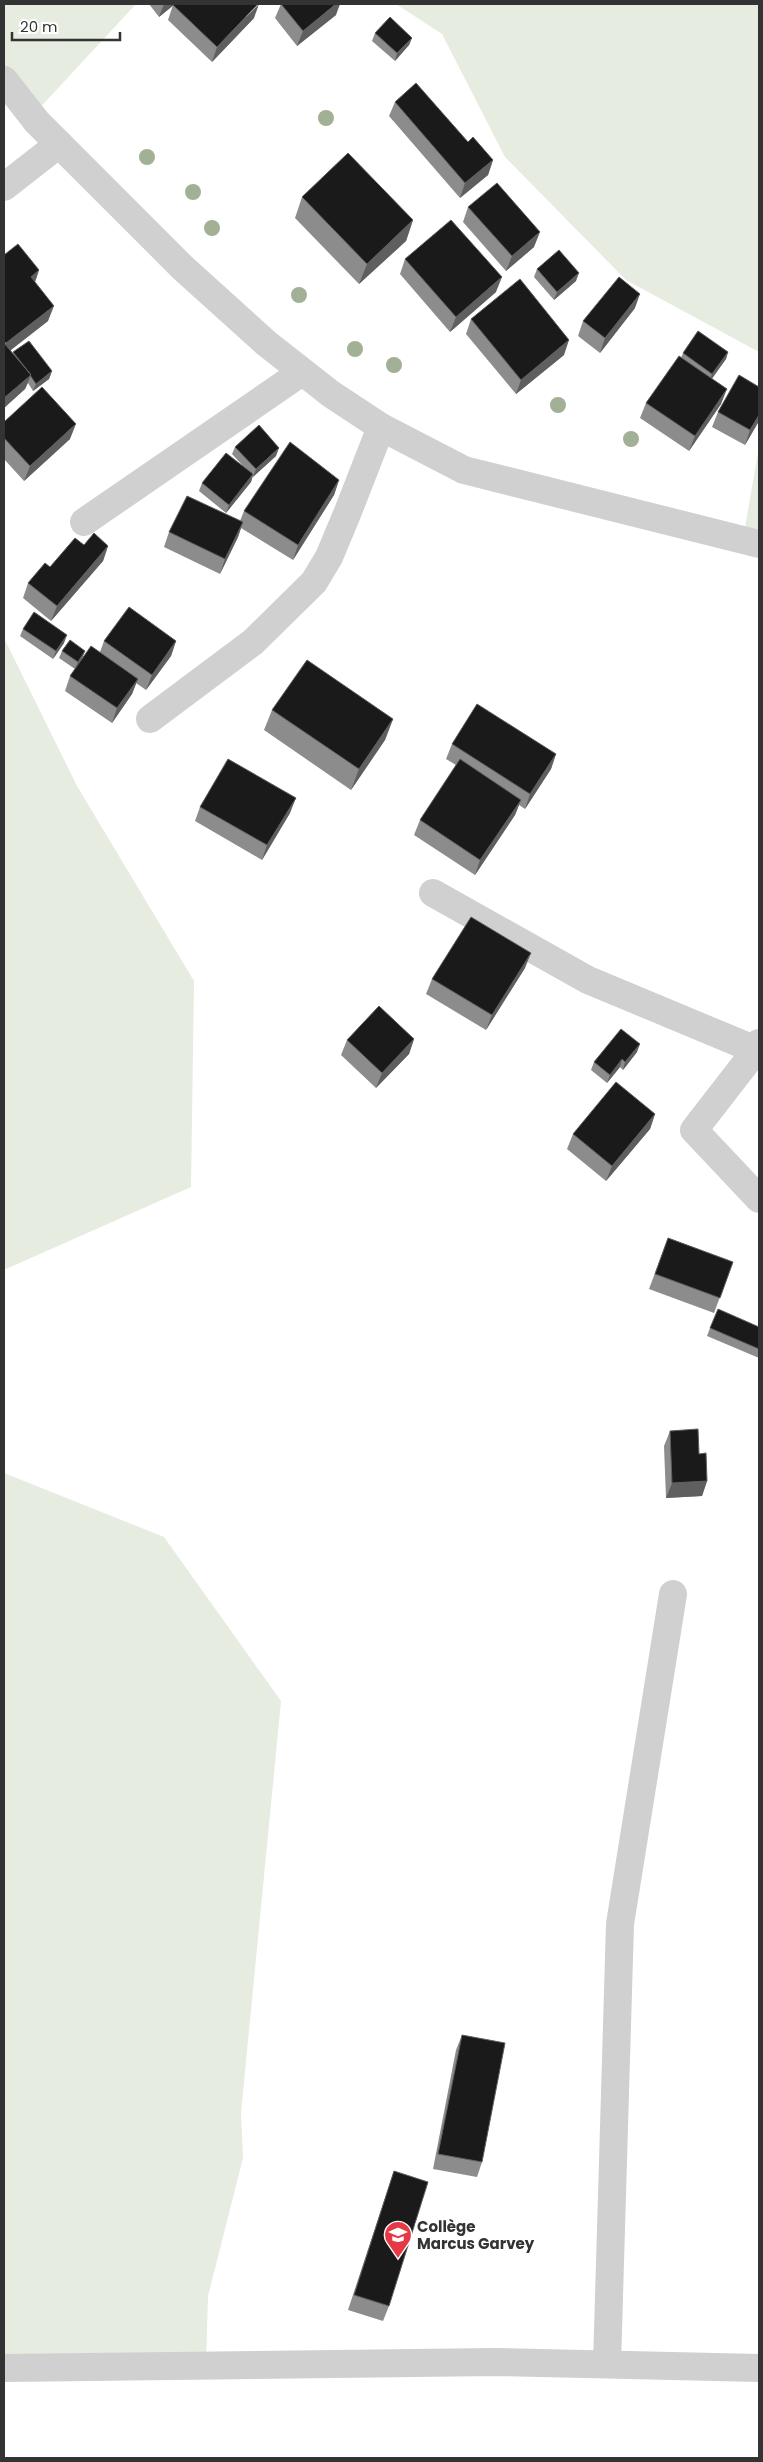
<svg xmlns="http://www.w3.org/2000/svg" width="763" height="2462" viewBox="0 0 763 2462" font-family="Poppins,sans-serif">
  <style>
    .green { fill: #e6ecdf }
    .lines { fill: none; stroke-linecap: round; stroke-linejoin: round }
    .minor { stroke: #d0d0d0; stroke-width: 28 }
    .tertiary { stroke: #d0d0d0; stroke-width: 28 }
    .tree { fill: #a2b095 }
    .wall { fill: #8c8c8c }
    .shaded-wall { fill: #5f5f5f }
    .building { fill: #1a1a1a; stroke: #5f5f5f }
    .labels { text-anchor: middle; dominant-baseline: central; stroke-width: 5; stroke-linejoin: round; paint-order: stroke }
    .poi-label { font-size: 15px; font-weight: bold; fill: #333; stroke: #fff; text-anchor: start }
  </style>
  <rect width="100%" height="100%" fill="#fff"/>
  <!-- green -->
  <path class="green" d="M 4,4 L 136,4 L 35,113 L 4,69 Z
    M 396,4 L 759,4 L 759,352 L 626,280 L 505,157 L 442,34 Z
    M 759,447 L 759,542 L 743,539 Z
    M 4,638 L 77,786 L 194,981 L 191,1187 L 6,1269 L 4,1267 Z
    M 4,1473 L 164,1537 L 281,1701 L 241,2113 L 243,2158 L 208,2296 L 206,2365 L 4,2368 Z"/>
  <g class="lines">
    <!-- minor -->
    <path class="minor" d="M 4,187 L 59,144
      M 84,522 L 302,372
      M 150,719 L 253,642 L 314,582 L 329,557 L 347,514 L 381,427
      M 433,893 L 588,980 L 756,1050 L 759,1043
      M 756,1050 L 694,1130 L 759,1199
      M 607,2364 L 620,1924 L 673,1594"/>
    <!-- tertiary -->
    <path class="tertiary" d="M 4,80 L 37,122 L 183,268 L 266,343 L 331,394 L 381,427 L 464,470 L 759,544
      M 4,2368 L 494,2362 L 759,2368"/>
  </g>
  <!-- trees -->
  <g class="tree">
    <circle cx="326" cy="118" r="8"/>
    <circle cx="147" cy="157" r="8"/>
    <circle cx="193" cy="192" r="8"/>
    <circle cx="212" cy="228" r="8"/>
    <circle cx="299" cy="295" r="8"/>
    <circle cx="355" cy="349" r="8"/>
    <circle cx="394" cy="365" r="8"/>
    <circle cx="558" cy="405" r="8"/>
    <circle cx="631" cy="439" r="8"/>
  </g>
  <!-- wall -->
  <path class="wall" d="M 149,4 L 175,4 L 159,17 Z
    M 281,4 L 336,15 L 297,46 L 275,18 Z
    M 173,5 L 254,18 L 212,62 L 168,20 Z
    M 375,33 L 412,38 L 409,45 L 395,61 L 372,41 Z
    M 395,102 L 468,142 L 493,160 L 488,175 L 460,198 L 389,116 Z
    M 302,197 L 413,220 L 406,241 L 359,284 L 295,218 Z
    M 468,207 L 534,247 L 506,271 L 463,222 Z
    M 4,255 L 39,270 L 35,282 L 48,321 L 10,351 L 13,354 L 13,352 L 52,371 L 49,379 L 33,391 L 28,383 L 25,389 L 4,408 Z
    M 405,259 L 496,292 L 450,332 L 400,274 Z
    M 537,269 L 576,281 L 554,300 L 534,277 Z
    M 635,308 L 600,353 L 578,336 L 583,321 Z
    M 471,319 L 564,355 L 516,394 L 466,334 Z
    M 728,352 L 726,359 L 712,379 L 721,404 L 689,451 L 640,418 L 646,403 L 681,358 L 683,353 Z
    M 759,387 L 759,421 L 745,445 L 712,427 L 718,412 Z
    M 4,422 L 70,439 L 24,481 L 4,459 Z
    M 235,447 L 276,456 L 253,477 L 253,476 L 251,482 L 226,513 L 199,491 L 202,483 L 242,465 L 232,454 Z
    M 339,480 L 334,495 L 293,560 L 241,528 L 238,537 L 220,574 L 164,547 L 169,532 L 240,521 L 244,511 Z
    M 84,545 L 108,546 L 103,561 L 51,621 L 23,598 L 28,583 L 50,567 Z
    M 23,629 L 64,643 L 53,659 L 20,636 Z
    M 104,641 L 176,641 L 171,656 L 146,690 L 136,683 L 132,694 L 112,723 L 65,691 L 70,676 L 75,669 L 59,658 L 62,651 L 82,659 L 100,652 Z
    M 272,710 L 393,719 L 385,740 L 351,790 L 264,730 Z
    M 452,744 L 556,754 L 551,769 L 525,809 L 519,805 L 515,815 L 475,875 L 414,835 L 420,820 L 456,765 L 446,759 Z
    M 200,807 L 290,813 L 262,860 L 195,821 Z
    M 525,968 L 486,1030 L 426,994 L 432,979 Z
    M 414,1039 L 409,1054 L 376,1088 L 341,1055 L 347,1040 Z
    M 637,1052 L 623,1070 L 620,1067 L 607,1083 L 591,1070 L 594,1062 Z
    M 655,1114 L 650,1129 L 606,1181 L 567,1149 L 573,1134 Z
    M 668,1238 L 733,1262 L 714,1313 L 649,1289 Z
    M 759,1327 L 759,1358 L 707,1336 L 710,1328 Z
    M 670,1431 L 699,1454 L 707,1481 L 702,1496 L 666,1498 L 664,1446 Z
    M 759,1884 L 759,1907 L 758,1888 Z
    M 462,2035 L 482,2162 L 477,2177 L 433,2169 L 456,2050 Z
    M 394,2171 L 389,2306 L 383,2321 L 348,2310 Z"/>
  <!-- shaded-wall -->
  <path class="shaded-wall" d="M 164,4 L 175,4 L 159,17 Z
    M 259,4 L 254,18 L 212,62 L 217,47 Z
    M 336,4 L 340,4 L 336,15 L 297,46 L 303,31 Z
    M 412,38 L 409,45 L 395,61 L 397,53 Z
    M 493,160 L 488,175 L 460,198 L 465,183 Z
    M 413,220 L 406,241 L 359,284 L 367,264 Z
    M 540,232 L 534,247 L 506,271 L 512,256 Z
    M 39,270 L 34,285 L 31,277 Z
    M 579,273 L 576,281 L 554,300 L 557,292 Z
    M 502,277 L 496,292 L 450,332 L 456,317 Z
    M 640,294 L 635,308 L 600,353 L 605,338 Z
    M 54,306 L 48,321 L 4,355 L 4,349 L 6,343 Z
    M 569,340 L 564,355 L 516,394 L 521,380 Z
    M 728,352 L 726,359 L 709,382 L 712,374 Z
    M 52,371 L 49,379 L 33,391 L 36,384 Z
    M 31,375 L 25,389 L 4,408 L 4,398 Z
    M 727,389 L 721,404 L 689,451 L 695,436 Z
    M 759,415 L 759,421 L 745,445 L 750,430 Z
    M 76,424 L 70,439 L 24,481 L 30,466 Z
    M 279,448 L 276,456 L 253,477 L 256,469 Z
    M 253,474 L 251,482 L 226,513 L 229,505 Z
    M 339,480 L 334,495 L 293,560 L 298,545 Z
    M 243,522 L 238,537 L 220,574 L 225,559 Z
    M 108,546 L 103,561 L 51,621 L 57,606 Z
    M 67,635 L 64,643 L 53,659 L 56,651 Z
    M 176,641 L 171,656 L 146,690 L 152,675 Z
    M 85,651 L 82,659 L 75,669 L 78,662 Z
    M 138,679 L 132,694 L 112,723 L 117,708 Z
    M 393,719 L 385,740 L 351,790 L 359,769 Z
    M 556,754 L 551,769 L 525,809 L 530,794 Z
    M 296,798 L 290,813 L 262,860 L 267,845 Z
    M 521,800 L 515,815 L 475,875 L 480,860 Z
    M 531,953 L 525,968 L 486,1030 L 492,1015 Z
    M 414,1039 L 409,1054 L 376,1088 L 382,1073 Z
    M 640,1044 L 637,1052 L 623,1070 L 625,1062 Z
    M 622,1059 L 620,1067 L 607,1083 L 610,1075 Z
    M 655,1114 L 650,1129 L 606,1181 L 612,1166 Z
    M 707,1481 L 702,1496 L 666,1498 L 672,1483 Z"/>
  <!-- building -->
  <path class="building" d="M 175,4 L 258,4 L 217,47 L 173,5 Z
    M 281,4 L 336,4 L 303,31 Z
    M 390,17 L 412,38 L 397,53 L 375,33 Z
    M 416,83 L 468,142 L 473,137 L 493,160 L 465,183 L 395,102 Z
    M 348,153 L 413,220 L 367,264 L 302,197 Z
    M 497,183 L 540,232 L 512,256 L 468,207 Z
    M 451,220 L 502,277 L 456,317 L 405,259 Z
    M 18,244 L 39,270 L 31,277 L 54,306 L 6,343 L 4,341 L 4,255 Z
    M 559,250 L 579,273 L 557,292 L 537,269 Z
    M 619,277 L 640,294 L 605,338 L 583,321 Z
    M 520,279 L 569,340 L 521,380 L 471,319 Z
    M 698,331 L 728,352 L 712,374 L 683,353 Z
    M 29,341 L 52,371 L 36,384 L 30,375 L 31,375 L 13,352 Z
    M 4,343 L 31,375 L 4,398 Z
    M 679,356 L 727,389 L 695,436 L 646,403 Z
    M 739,375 L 759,387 L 759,415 L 750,430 L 718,412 Z
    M 42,387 L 76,424 L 30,466 L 4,438 L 4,422 Z
    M 259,425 L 279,448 L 256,469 L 235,447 Z
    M 290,442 L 339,480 L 298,545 L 244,511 Z
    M 226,453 L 253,474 L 229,505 L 202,483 Z
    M 187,496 L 243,522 L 225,559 L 169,532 Z
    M 94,533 L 108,546 L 57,606 L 28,583 L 45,563 L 50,567 L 75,538 L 84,545 Z
    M 129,607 L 176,641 L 152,675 L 104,641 Z
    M 34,612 L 67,635 L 56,651 L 23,629 Z
    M 70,640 L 85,651 L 78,662 L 62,651 Z
    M 91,646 L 138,679 L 117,708 L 70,676 Z
    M 307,660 L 393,719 L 359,769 L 272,710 Z
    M 477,704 L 556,754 L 530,794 L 452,744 Z
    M 228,759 L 296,798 L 267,845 L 200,807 Z
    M 460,759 L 521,800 L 480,860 L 420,820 Z
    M 471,917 L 531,953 L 492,1015 L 432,979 Z
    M 379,1006 L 414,1039 L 382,1073 L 347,1040 Z
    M 621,1029 L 640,1044 L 625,1062 L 622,1059 L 610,1075 L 594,1062 Z
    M 616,1082 L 655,1114 L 612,1166 L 573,1134 Z
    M 668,1238 L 733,1262 L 720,1298 L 655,1274 Z
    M 718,1309 L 759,1327 L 759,1349 L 710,1328 Z
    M 698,1429 L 699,1454 L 706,1453 L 707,1481 L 672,1483 L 670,1431 Z
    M 462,2035 L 505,2043 L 482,2162 L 438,2154 Z
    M 394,2171 L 428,2182 L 389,2306 L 354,2295 Z"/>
  <!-- icons -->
  <defs>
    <symbol id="school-pin" viewBox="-11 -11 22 30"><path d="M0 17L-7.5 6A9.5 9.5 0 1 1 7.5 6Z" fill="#e63946" stroke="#fff"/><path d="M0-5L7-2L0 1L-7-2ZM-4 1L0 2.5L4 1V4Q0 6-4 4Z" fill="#fff"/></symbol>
  </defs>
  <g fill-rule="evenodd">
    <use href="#school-pin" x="382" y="2219" width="32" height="43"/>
  </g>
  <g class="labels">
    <!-- poi labels -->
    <g class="poi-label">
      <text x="417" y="2226">Collège<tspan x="417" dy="17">Marcus Garvey</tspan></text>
    </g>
  </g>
  <!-- border -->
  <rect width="763" height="2462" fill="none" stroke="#333333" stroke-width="10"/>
  <!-- scale -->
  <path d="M12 32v8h108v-8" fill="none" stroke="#333333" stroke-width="2.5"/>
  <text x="20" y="32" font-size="15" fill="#333333" stroke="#ffffff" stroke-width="4" paint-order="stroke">20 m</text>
</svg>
